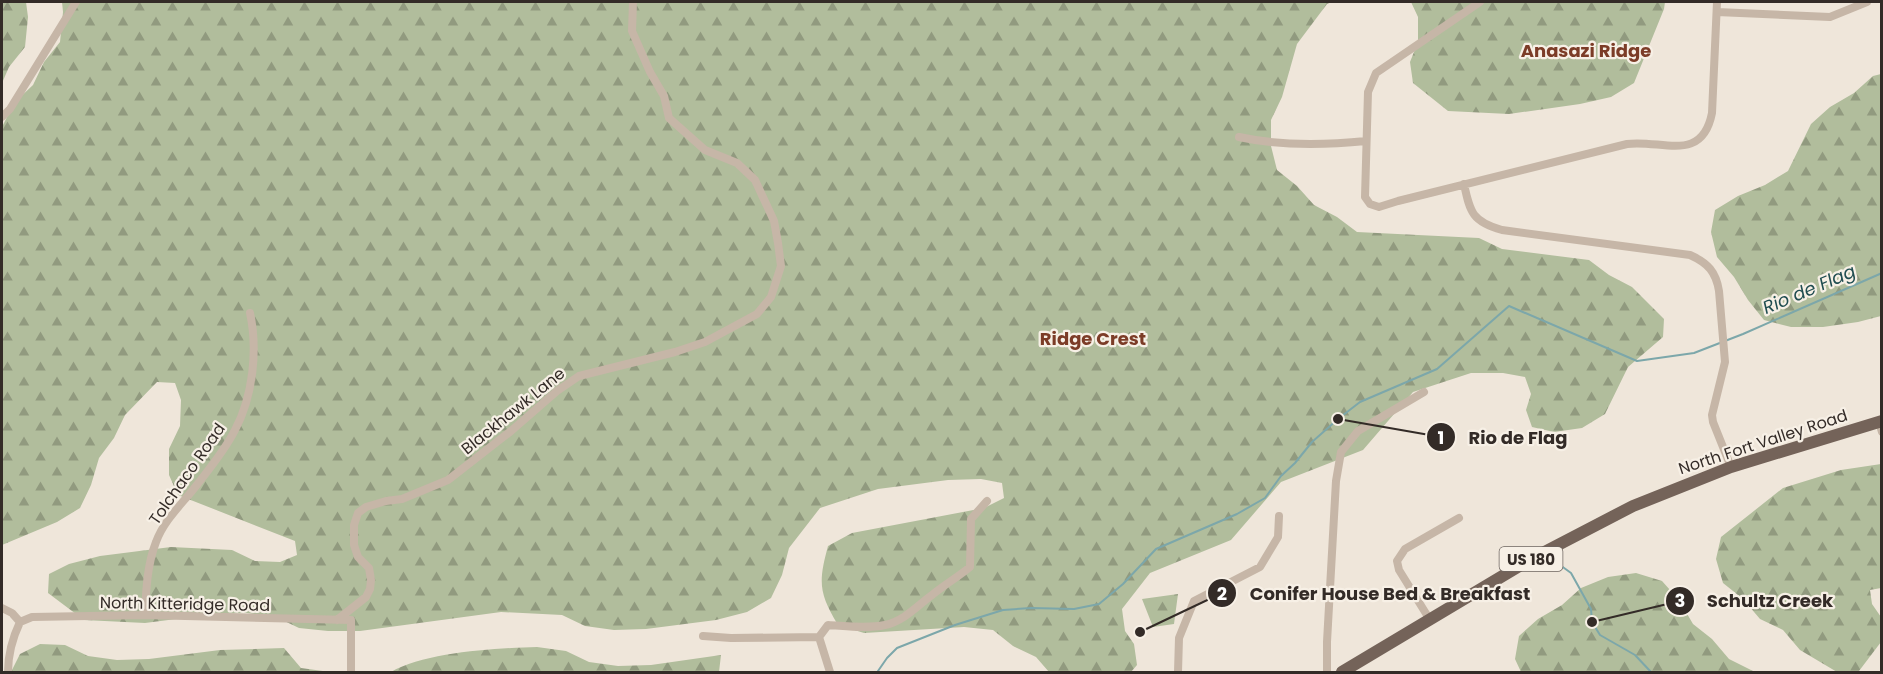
<svg xmlns="http://www.w3.org/2000/svg" width="1883" height="674" viewBox="0 0 1883 674" font-family="Poppins,sans-serif">
  <style>
    .forest { fill: url(#forest-firs) }
    .lines { fill: none; stroke-linecap: round; stroke-linejoin: round }
    .stream { stroke: #7ca7aa; stroke-width: 2 }
    .minor { stroke: #c6b6a7; stroke-width: 8 }
    .primary { stroke: #746359; stroke-width: 12 }
    .labels { text-anchor: middle; dominant-baseline: central; stroke-width: 4.5; stroke-linejoin: round; paint-order: stroke }
    .shield { fill: #f7f0e6; stroke: #6e6660; stroke-width: 1.5 }
    .shield-label { font-size: 15px; font-weight: bold; fill: #332b27 }
    .street-label { font-size: 16px; fill: #332b27; stroke: #f7f0e6 }
    .neighbourhood-label { font-size: 18px; font-weight: bold; fill: #7c3c27; stroke: #f7f0e6 }
    .water-label { font-size: 18px; font-style: italic; fill: #204d51; stroke: #f7f0e6 }
    .leader { fill: none; stroke: #332b27; stroke-width: 2 }
    .callout-dot { fill: #332b27; stroke: #f7f0e6; stroke-width: 2 }
    .mark-label { font-size: 18px; text-anchor: middle; font-weight: bold; fill: #fff }
    .callout-label { font-size: 18px; text-anchor: middle; font-weight: bold; fill: #332b27; stroke: #f7f0e6; stroke-width: 4.5; stroke-linejoin: round; paint-order: stroke }
  </style>
  <defs>
    <pattern id="forest-firs" width="22" height="20" patternUnits="userSpaceOnUse" patternTransform="scale(1.5)"><rect width="22" height="20" fill="#b1bd9c"/><path d="M5 1l3.5 6h-7zM16 11l3.5 6h-7z" fill="#919a7f"/></pattern>
  </defs>
  <rect width="100%" height="100%" fill="#efe6da"/>
  <!-- forest -->
  <path class="forest" d="M 2,2 L 26,2 L 28,17 L 25,47 L 9,67 L 2,83 Z
    M 62,2 L 1332,2 L 1327,4 L 1297,44 L 1282,97 L 1271,120 L 1271,146 L 1277,170 L 1297,186 L 1314,205 L 1337,217 L 1357,232 L 1479,238 L 1502,249 L 1589,260 L 1609,275 L 1632,287 L 1664,319 L 1663,337 L 1628,367 L 1605,414 L 1582,428 L 1554,432 L 1532,427 L 1526,410 L 1531,394 L 1525,377 L 1503,373 L 1471,373 L 1413,392 L 1363,450 L 1281,482 L 1231,540 L 1150,573 L 1122,609 L 1125,631 L 1134,644 L 1137,665 L 1131,672 L 1049,672 L 1036,657 L 1013,646 L 993,630 L 964,627 L 864,633 L 838,625 C 819,593 818,583 828,546 L 852,533 L 984,508 L 1004,498 L 1002,483 L 981,479 L 948,480 L 878,489 L 820,508 L 789,548 L 782,575 L 771,598 L 747,612 L 716,620 L 646,629 L 614,630 L 585,626 L 562,615 L 501,612 L 360,631 L 328,631 L 299,628 L 276,617 L 247,613 L 215,614 L 145,623 L 84,620 L 48,593 L 49,574 L 69,564 L 100,556 L 171,547 L 232,550 L 255,561 L 280,562 L 297,555 L 295,541 L 178,495 L 169,475 L 169,449 L 180,426 L 181,400 L 175,383 L 157,382 L 125,415 L 114,438 L 99,458 L 91,485 L 80,508 L 57,522 L 2,545 L 2,127 L 14,103 L 33,85 L 44,62 L 60,42 L 63,12 Z
    M 1411,2 L 1665,2 L 1664,9 L 1634,83 L 1611,97 L 1580,104 L 1509,114 L 1448,111 L 1413,83 L 1410,62 L 1418,42 L 1418,17 Z
    M 1881,74 L 1881,316 L 1858,322 L 1823,327 L 1791,327 L 1764,320 L 1748,300 L 1734,277 L 1717,257 L 1711,232 L 1715,210 L 1738,196 L 1765,185 L 1788,171 L 1811,124 L 1830,107 L 1854,93 L 1873,76 Z
    M 1881,464 L 1881,588 L 1870,590 L 1872,604 L 1881,617 L 1881,642 L 1859,671 L 1837,672 L 1800,650 L 1783,630 L 1760,619 L 1743,599 L 1723,583 L 1716,559 L 1721,537 L 1783,488 L 1841,470 Z
    M 1636,573 L 1662,581 L 1679,600 L 1693,624 L 1712,639 L 1729,659 L 1755,672 L 1521,672 L 1515,659 L 1519,636 L 1538,619 L 1562,605 L 1581,588 L 1608,577 Z
    M 1178,594 L 1174,624 L 1153,627 L 1142,599 Z
    M 40,644 L 65,645 L 88,656 L 117,660 L 149,659 L 220,650 L 284,648 L 301,668 L 330,672 L 11,672 L 20,654 Z
    M 537,647 L 566,651 L 589,662 L 618,666 L 651,665 L 721,655 L 719,672 L 391,672 C 425,652 497,648 537,647 Z"/>
  <g class="lines">
    <!-- stream -->
    <path class="stream" d="M 1549,557 L 1571,573 L 1591,609 L 1592,622 L 1600,635 L 1635,655 L 1651,672
      M 878,671 L 887,658 L 897,648 L 955,625 L 1003,610 L 1031,608 L 1074,609 L 1099,604 L 1123,584 L 1156,549 L 1237,514 L 1265,498 L 1281,476 L 1295,463 L 1312,442 L 1338,419 L 1360,402 L 1437,369 L 1509,306 L 1637,361 L 1694,353 L 1743,334 L 1882,273"/>
    <!-- minor -->
    <path class="minor" d="M 1480,2 L 1376,73 L 1368,92 L 1365,197 L 1370,204 L 1379,207 L 1398,201 L 1627,144 C 1661,139 1702,164 1712,113 L 1717,2
      M 1717,12 L 1830,17 L 1867,2
      M 2,117 L 10,109 L 76,2
      M 1239,137 C 1280,146 1325,145 1366,141
      M 1464,184 C 1470,213 1473,222 1502,230 L 1690,255 C 1708,263 1716,272 1719,291 L 1725,362 L 1712,415 L 1713,422 L 1731,467
      M 1879,422 L 1882,432
      M 2,608 L 12,613 L 20,622
      M 145,615 C 146,591 147,565 156,542 C 164,520 182,504 196,486 C 210,468 225,450 235,430 C 253,396 258,350 250,313
      M 337,620 L 366,597 L 370,589 L 371,580 L 369,568 L 358,557 L 354,545 L 354,525 L 358,513 L 366,507 L 386,501 L 402,499 L 448,480 L 511,431 L 557,391 L 579,376 L 675,352 L 705,342 L 757,314 L 771,297 L 781,266 L 778,243 L 774,221 L 755,180 L 737,163 L 705,150 L 669,118 L 664,96 L 650,72 L 632,31 L 633,2
      M 1430,620 L 1399,570 L 1397,561 L 1405,549 L 1459,518
      M 20,622 L 32,617 L 145,615 L 351,620 L 351,672
      M 703,636 L 731,638 L 819,637
      M 8,672 C 8,654 12,639 20,622
      M 830,672 L 819,637 L 828,625 C 846,626 867,629 885,625 C 904,621 917,606 932,595 C 944,585 958,577 970,567 L 971,519 L 987,501
      M 1178,672 L 1179,638 L 1194,601 L 1260,567 L 1278,537 L 1279,516
      M 1327,672 L 1327,642 L 1336,481 L 1341,452 L 1358,431 L 1424,392"/>
    <!-- primary -->
    <path class="primary" d="M 1342,672 L 1531,559 L 1633,506 L 1731,467 L 1882,421"/>
  </g>
  <g class="labels">
    <!-- shield labels -->
    <rect class="shield" x="1499.5" y="547" width="63" height="24" rx="4.5"/>
    <g class="shield-label">
      <text x="1531" y="559">US 180</text>
    </g>
    <!-- street labels -->
    <g class="street-label">
      <text transform="translate(513 411) rotate(-39)">Blackhawk Lane</text>
      <text transform="translate(1763 442) rotate(-18)">North Fort Valley Road</text>
      <text transform="translate(187 474) rotate(-55)">Tolchaco Road</text>
      <text transform="translate(185 604) rotate(1)">North Kitteridge Road</text>
    </g>
    <!-- neighbourhood labels -->
    <g class="neighbourhood-label">
      <text x="1586" y="50">Anasazi Ridge</text>
      <text x="1093" y="338">Ridge Crest</text>
    </g>
    <!-- water labels -->
    <g class="water-label">
      <text transform="translate(1809 289) rotate(-23)">Rio de Flag</text>
    </g>
  </g>
  <!-- callouts -->
  <path class="leader" d="M1338 419L1441 437M1140 632L1222 593M1592 622L1680 601"/>
  <g class="callout-dot">
    <circle cx="1338" cy="419" r="6"/>
    <circle cx="1140" cy="632" r="6"/>
    <circle cx="1592" cy="622" r="6"/>
    <circle cx="1441" cy="437" r="15"/>
    <circle cx="1222" cy="593" r="15"/>
    <circle cx="1680" cy="601" r="15"/>
  </g>
  <g class="mark-label">
    <text x="1441" y="444">1</text>
    <text x="1222" y="600">2</text>
    <text x="1680" y="607">3</text>
  </g>
  <g class="callout-label">
    <text x="1518" y="444">Rio de Flag</text>
    <text x="1390" y="600">Conifer House Bed &amp; Breakfast</text>
    <text x="1770" y="607">Schultz Creek</text>
  </g>
  <!-- border -->
  <rect width="1883" height="674" fill="none" stroke="#332b27" stroke-width="6"/>
</svg>
